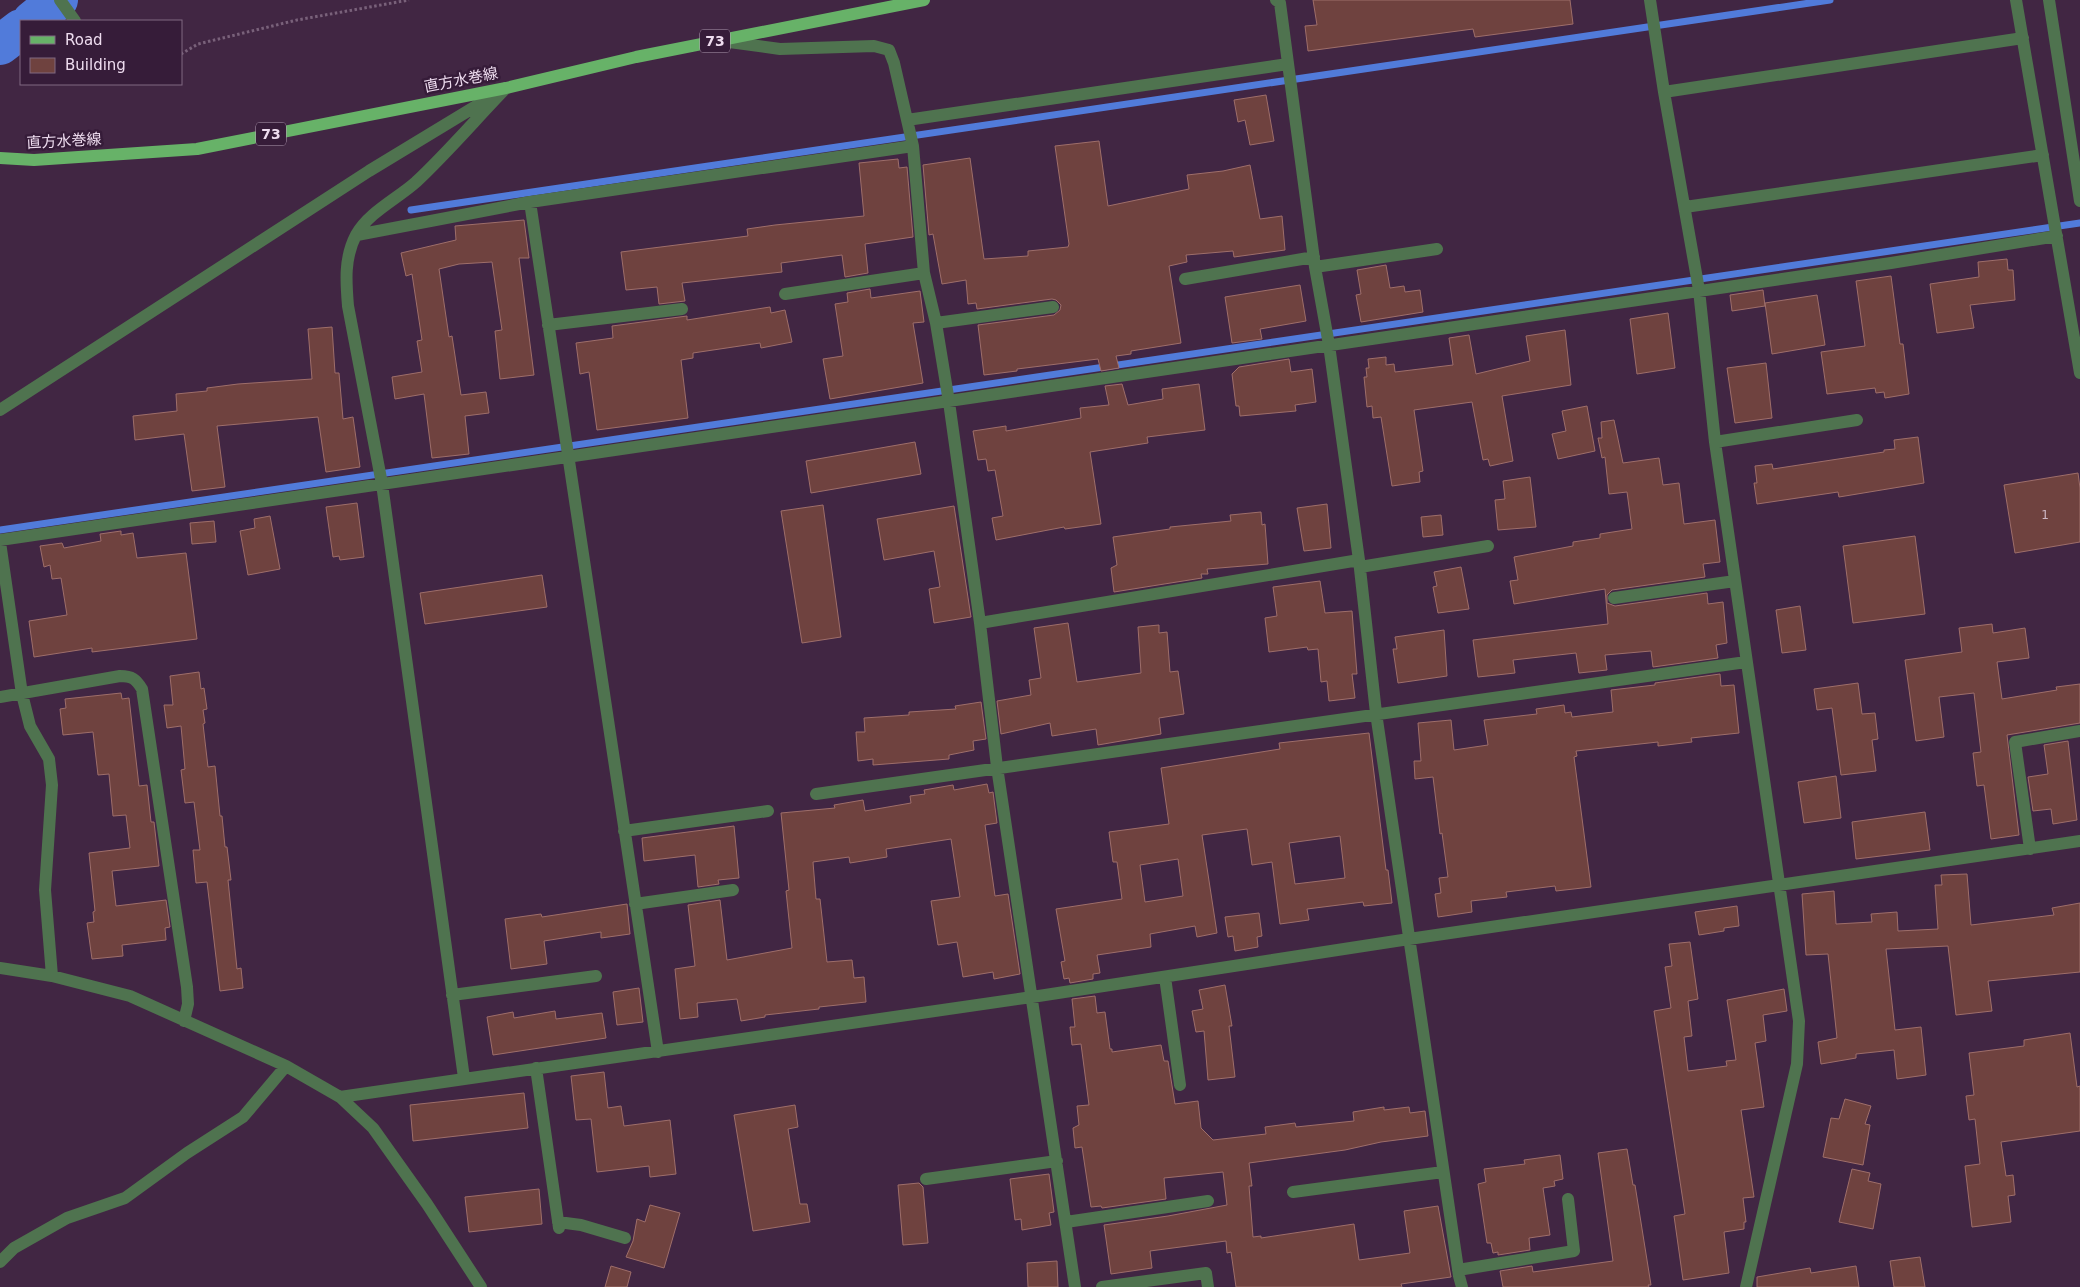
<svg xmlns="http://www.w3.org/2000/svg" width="2080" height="1287" viewBox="0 0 2080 1287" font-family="'DejaVu Sans','Noto Sans JP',sans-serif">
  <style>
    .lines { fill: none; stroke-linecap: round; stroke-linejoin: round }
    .stream { stroke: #517bda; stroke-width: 7 }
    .river { stroke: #517bda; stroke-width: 40 }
    .building { fill: #6f423f; stroke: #9e6e6a; fill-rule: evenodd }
    .path { stroke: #79617a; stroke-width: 3; stroke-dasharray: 2.5 2.5; stroke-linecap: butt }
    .minor { stroke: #4f734f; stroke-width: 12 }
    .major { stroke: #67b268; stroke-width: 12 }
    .labels { text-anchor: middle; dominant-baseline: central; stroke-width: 5; stroke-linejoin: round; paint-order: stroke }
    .number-label { font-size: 12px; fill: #ceb6c3 }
    .shield { fill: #361c39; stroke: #b7a2b8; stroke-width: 1 }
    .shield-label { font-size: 14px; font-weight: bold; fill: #eedcef }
    .street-label { font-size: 15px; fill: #eedcef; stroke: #361c39 }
  </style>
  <rect width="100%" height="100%" fill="#412643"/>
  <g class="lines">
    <!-- stream -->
    <path class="stream" d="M 411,210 L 1830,0
      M 0,530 L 2080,223"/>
    <!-- river -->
    <path class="river" d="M 32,21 L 58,0
      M 0,45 L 21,29"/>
  </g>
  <!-- building -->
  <path class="building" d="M 1313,0 L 1570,0 L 1573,24 L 1475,37 L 1473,29 L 1308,51 L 1305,26 L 1317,25 Z
    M 1266,95 L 1274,141 L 1250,145 L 1245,120 L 1238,122 L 1234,100 Z
    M 1099,141 L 1108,206 L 1189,189 L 1187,175 L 1223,171 L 1250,165 L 1260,219 L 1282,216 L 1285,250 L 1234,257 L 1233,251 L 1186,255 L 1187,262 L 1169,266 L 1181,343 L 1131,351 L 1131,354 L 1116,356 L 1119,368 L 1101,371 L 1098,359 L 1017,369 L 1017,371 L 984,375 L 978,325 L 1054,315 L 1060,310 L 1061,305 L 1056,300 L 1052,299 L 977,309 L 976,303 L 968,304 L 966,280 L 942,284 L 933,234 L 929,235 L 923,165 L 970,158 L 984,259 L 1028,256 L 1028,251 L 1068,247 L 1069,244 L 1055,146 Z
    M 898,159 L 899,168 L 907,167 L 913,237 L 865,244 L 868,273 L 845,277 L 842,255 L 781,263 L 782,272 L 682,283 L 685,301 L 659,304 L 657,287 L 626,290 L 621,252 L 748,236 L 747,229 L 775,225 L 864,216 L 859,163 Z
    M 524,220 L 529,258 L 519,258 L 534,375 L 500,379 L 495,331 L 502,330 L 492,262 L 459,264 L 439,269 L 449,337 L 452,336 L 461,395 L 486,392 L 489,413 L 465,416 L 469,454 L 432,458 L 424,394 L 395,399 L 392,377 L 422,372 L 417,341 L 422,340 L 412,274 L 406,276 L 401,253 L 456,240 L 455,226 Z
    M 2007,259 L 2008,270 L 2013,270 L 2015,300 L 1970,305 L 1974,328 L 1937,333 L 1930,284 L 1979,277 L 1978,262 Z
    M 1386,265 L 1390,288 L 1404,286 L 1405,292 L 1420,290 L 1423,312 L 1361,322 L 1356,295 L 1361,294 L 1357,270 Z
    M 1891,276 L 1900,344 L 1903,344 L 1909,394 L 1885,398 L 1884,392 L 1876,393 L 1875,388 L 1827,394 L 1821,352 L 1865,346 L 1856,281 Z
    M 1300,285 L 1306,321 L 1260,329 L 1262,339 L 1232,343 L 1225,297 Z
    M 870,289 L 871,298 L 920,291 L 924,322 L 913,323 L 923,383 L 830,399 L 823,359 L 843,356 L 835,304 L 848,302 L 847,293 Z
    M 1763,290 L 1765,306 L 1732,311 L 1730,295 Z
    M 1817,295 L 1825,345 L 1772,354 L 1765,303 Z
    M 770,307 L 771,313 L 785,310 L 792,342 L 761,348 L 760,343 L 693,353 L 693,358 L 681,360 L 688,418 L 597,430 L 589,372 L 580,374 L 576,343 L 613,338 L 612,326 L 687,316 L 687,320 Z
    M 1668,313 L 1675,368 L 1637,374 L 1630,319 Z
    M 332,327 L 335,373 L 339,373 L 343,419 L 353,417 L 360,467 L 326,472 L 318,417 L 217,426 L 225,487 L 192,491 L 184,434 L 135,440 L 133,416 L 177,411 L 176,394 L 207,391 L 207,388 L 238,384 L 312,379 L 308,329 Z
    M 1565,330 L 1571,385 L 1502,396 L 1513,461 L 1490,466 L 1488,459 L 1483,460 L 1472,402 L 1414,410 L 1423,471 L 1419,472 L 1420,482 L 1392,486 L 1381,417 L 1373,418 L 1372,406 L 1367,407 L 1364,377 L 1367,377 L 1366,368 L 1369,368 L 1368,359 L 1386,357 L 1386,365 L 1394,364 L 1395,372 L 1453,365 L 1449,338 L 1469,335 L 1476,374 L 1530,361 L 1526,336 Z
    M 1289,359 L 1291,372 L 1312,369 L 1316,402 L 1295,405 L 1296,411 L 1240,416 L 1239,406 L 1236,406 L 1232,374 L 1239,367 Z
    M 1766,363 L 1772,418 L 1735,423 L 1727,368 Z
    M 1122,384 L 1128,405 L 1163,399 L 1162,389 L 1199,384 L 1205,430 L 1147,437 L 1148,443 L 1090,452 L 1101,524 L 1065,529 L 1064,527 L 996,540 L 992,518 L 1003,516 L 995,470 L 988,471 L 986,459 L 978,460 L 973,431 L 1006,426 L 1006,431 L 1081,418 L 1080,408 L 1109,405 L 1105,386 Z
    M 1587,406 L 1595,451 L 1558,459 L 1552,434 L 1566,431 L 1562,411 Z
    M 1614,420 L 1623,463 L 1659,458 L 1663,485 L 1679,483 L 1684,524 L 1715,520 L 1720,562 L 1703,564 L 1705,577 L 1612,590 L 1607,595 L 1607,603 L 1615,606 L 1707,593 L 1708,604 L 1723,602 L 1727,643 L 1716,645 L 1718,658 L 1653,667 L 1651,651 L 1605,655 L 1607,670 L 1579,673 L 1576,653 L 1513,660 L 1515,673 L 1478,677 L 1473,640 L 1608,624 L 1605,589 L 1514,604 L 1510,581 L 1518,580 L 1514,557 L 1573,546 L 1573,542 L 1600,538 L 1600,534 L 1632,529 L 1627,492 L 1609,494 L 1605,457 L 1602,458 L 1598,438 L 1602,438 L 1601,422 Z
    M 1918,437 L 1924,483 L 1839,497 L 1838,492 L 1757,504 L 1754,483 L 1757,483 L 1755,466 L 1772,464 L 1773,469 L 1884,452 L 1884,450 L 1895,449 L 1894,440 Z
    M 915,442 L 921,474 L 811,493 L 806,461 Z
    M 2078,473 L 2080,488 L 2080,542 L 2015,553 L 2004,485 Z
    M 1530,477 L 1536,527 L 1498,530 L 1495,500 L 1505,499 L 1503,481 Z
    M 357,503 L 364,557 L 340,560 L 339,556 L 333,557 L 326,507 Z
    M 1327,504 L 1331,548 L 1304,551 L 1297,508 Z
    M 823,505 L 841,637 L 802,643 L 781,511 Z
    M 954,506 L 971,617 L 934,623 L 929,589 L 940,587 L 934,551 L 884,560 L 877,519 Z
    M 1261,512 L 1262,525 L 1265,524 L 1268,564 L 1207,569 L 1208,574 L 1201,574 L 1202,578 L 1114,592 L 1111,568 L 1117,565 L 1113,537 L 1170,529 L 1170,527 L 1231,521 L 1230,515 Z
    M 1441,515 L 1443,535 L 1423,537 L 1421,517 Z
    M 270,516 L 280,569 L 248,575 L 240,531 L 255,528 L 254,519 Z
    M 214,521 L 216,542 L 192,544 L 190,523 Z
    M 121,531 L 121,535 L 133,533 L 137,558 L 186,553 L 197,639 L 92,652 L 92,648 L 34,657 L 29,621 L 67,615 L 61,578 L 52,579 L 50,565 L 44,567 L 40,546 L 62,543 L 64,548 L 101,541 L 100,534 Z
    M 1915,536 L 1925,614 L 1853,623 L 1843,546 Z
    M 1461,567 L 1469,609 L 1438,613 L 1433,587 L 1437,586 L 1434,572 Z
    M 542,575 L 547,607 L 425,624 L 420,593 Z
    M 1320,581 L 1325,613 L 1352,611 L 1357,674 L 1352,674 L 1355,698 L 1329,701 L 1327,681 L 1321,682 L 1318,649 L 1308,650 L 1307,647 L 1269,652 L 1265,618 L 1277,616 L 1273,587 Z
    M 1800,606 L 1806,650 L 1782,653 L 1776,610 Z
    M 1068,623 L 1077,682 L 1141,673 L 1138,627 L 1159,625 L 1159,633 L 1167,632 L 1170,672 L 1178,671 L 1184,714 L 1159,718 L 1161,734 L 1098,745 L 1096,729 L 1052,736 L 1050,723 L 1001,734 L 997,701 L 1031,695 L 1029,680 L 1041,678 L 1034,628 Z
    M 1992,624 L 1993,633 L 2025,628 L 2029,658 L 1997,662 L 2002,699 L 2057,690 L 2056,687 L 2080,684 L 2080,723 L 2007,735 L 2019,835 L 1991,839 L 1984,785 L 1977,786 L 1973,753 L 1981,752 L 1974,693 L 1939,697 L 1944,737 L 1916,741 L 1905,660 L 1962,652 L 1959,628 Z
    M 1444,630 L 1447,676 L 1398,683 L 1393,649 L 1397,649 L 1395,637 Z
    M 199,672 L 201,689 L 204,688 L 207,709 L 203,710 L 205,723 L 203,724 L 208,767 L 215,766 L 220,816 L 222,816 L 225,847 L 227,847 L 231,880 L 228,880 L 237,969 L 241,968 L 243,988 L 220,991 L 207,882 L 196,883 L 193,850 L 200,850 L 194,802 L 185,803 L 181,770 L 185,769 L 181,726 L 167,728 L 164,705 L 173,705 L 170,676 Z
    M 1720,674 L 1721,686 L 1734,685 L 1739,733 L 1691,738 L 1692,742 L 1658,746 L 1658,742 L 1576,751 L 1577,756 L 1574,757 L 1591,887 L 1556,891 L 1555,886 L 1506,892 L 1507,897 L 1471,901 L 1472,912 L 1438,917 L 1435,894 L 1441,893 L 1439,878 L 1448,877 L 1442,833 L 1440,834 L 1433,777 L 1415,779 L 1414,761 L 1421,761 L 1418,723 L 1451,720 L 1454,750 L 1488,745 L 1484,720 L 1537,714 L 1536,709 L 1564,705 L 1565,713 L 1571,712 L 1572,717 L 1613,712 L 1611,690 L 1655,685 L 1655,683 Z
    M 1858,683 L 1862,714 L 1875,713 L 1878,739 L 1872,740 L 1876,771 L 1841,775 L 1832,708 L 1817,710 L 1814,689 Z
    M 121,693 L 122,699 L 129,698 L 139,786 L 147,785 L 151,822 L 154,822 L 159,866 L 112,871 L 116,906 L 166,900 L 170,927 L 165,928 L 166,940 L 122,945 L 123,956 L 92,959 L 87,923 L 94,922 L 93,912 L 95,911 L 89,853 L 130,848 L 126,815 L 113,816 L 109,774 L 98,775 L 93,732 L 63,735 L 60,709 L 66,708 L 65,699 Z
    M 981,702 L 986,739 L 973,741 L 974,750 L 949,755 L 949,759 L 873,765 L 873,759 L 858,761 L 856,732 L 865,732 L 864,718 L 909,715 L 909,712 L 956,709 L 955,706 Z
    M 1369,733 L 1386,870 L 1388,870 L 1392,903 L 1364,906 L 1363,902 L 1307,909 L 1309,920 L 1280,924 L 1272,862 L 1252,865 L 1247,829 L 1202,835 L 1217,933 L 1197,937 L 1195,926 L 1150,934 L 1151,947 L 1097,955 L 1100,973 L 1093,974 L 1093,979 L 1070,983 L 1069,978 L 1064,979 L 1061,962 L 1065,961 L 1056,909 L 1122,899 L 1117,862 L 1113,862 L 1109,832 L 1169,824 L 1161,768 L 1280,749 L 1279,743 ZM 1340,836 L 1345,878 L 1295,884 L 1289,843 ZM 1178,859 L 1183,896 L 1145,902 L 1140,865 Z
    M 2068,741 L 2077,820 L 2053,824 L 2051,809 L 2033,811 L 2028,777 L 2048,774 L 2044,745 Z
    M 1836,776 L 1841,818 L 1804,823 L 1798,782 Z
    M 987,784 L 989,793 L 993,792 L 997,823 L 985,825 L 995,896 L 1008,894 L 1020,974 L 994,979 L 993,972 L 963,977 L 957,942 L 938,945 L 931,901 L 960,897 L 951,839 L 886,849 L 887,857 L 850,863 L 849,857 L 813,862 L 816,899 L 820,899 L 827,962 L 852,960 L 854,978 L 864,977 L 866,1002 L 819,1007 L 819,1009 L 765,1015 L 765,1017 L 741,1021 L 737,999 L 697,1003 L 698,1017 L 680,1019 L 675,969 L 695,966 L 688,905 L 720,900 L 727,960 L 792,948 L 786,891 L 789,890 L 781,813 L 835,808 L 834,805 L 863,800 L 865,811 L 911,803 L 910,796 L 925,794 L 924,790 L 953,785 L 954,790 Z
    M 1925,812 L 1930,850 L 1856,859 L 1852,822 Z
    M 734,826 L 739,878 L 718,880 L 719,884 L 698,887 L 695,855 L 644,861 L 642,838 Z
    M 1967,874 L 1971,925 L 2054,915 L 2052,908 L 2080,903 L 2080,972 L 1988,981 L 1992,1011 L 1956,1015 L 1948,946 L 1886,949 L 1895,1030 L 1921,1027 L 1926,1075 L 1897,1079 L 1894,1050 L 1856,1054 L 1856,1058 L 1821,1064 L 1818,1042 L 1837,1038 L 1828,954 L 1806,955 L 1802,894 L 1834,891 L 1836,924 L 1872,922 L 1871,914 L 1897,912 L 1898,931 L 1938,929 L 1935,885 L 1942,885 L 1941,875 Z
    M 627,904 L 630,934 L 601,938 L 601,932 L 544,941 L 547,964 L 511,969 L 505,919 L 541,914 L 542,917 Z
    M 1737,906 L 1739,926 L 1724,928 L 1724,931 L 1699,935 L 1695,912 Z
    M 1259,913 L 1262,936 L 1257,937 L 1258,947 L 1235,951 L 1233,936 L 1228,937 L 1225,917 Z
    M 1690,942 L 1698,999 L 1688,1001 L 1692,1036 L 1684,1037 L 1688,1071 L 1727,1066 L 1726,1061 L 1736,1060 L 1727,1000 L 1784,989 L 1787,1011 L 1763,1015 L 1766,1041 L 1755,1043 L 1764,1107 L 1741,1110 L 1754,1197 L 1743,1198 L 1746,1222 L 1744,1222 L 1744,1229 L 1724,1232 L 1729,1273 L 1683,1280 L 1674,1216 L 1685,1214 L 1654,1011 L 1671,1008 L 1665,967 L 1672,966 L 1669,944 Z
    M 1225,985 L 1232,1026 L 1229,1026 L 1235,1077 L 1208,1080 L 1204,1031 L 1196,1032 L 1192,1011 L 1203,1009 L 1199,990 Z
    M 639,988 L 643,1022 L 617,1025 L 613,992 Z
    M 1095,996 L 1097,1013 L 1105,1012 L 1110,1049 L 1112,1049 L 1112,1052 L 1161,1045 L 1164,1061 L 1168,1061 L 1175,1104 L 1198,1101 L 1201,1128 L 1213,1140 L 1266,1134 L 1265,1127 L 1295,1123 L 1296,1127 L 1354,1121 L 1353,1112 L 1384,1107 L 1384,1110 L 1409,1107 L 1410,1113 L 1425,1111 L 1428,1136 L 1381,1142 L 1345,1150 L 1249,1163 L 1252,1186 L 1249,1186 L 1253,1237 L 1261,1236 L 1261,1238 L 1354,1224 L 1359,1260 L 1410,1253 L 1404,1211 L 1438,1206 L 1451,1277 L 1401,1284 L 1402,1287 L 1236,1287 L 1231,1252 L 1227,1253 L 1226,1241 L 1150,1251 L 1152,1268 L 1111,1274 L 1104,1225 L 1168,1216 L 1227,1205 L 1223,1172 L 1164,1178 L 1166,1199 L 1102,1208 L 1101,1206 L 1091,1207 L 1082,1147 L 1075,1148 L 1073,1128 L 1079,1125 L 1077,1106 L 1089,1105 L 1081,1044 L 1072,1045 L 1070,1027 L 1075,1027 L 1072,999 Z
    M 555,1011 L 556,1019 L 602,1013 L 606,1038 L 493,1055 L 487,1017 L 513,1012 L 514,1018 Z
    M 2070,1033 L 2077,1087 L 2080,1086 L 2080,1131 L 2001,1142 L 2006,1176 L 2013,1175 L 2015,1195 L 2008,1196 L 2011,1222 L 1972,1227 L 1965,1166 L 1980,1164 L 1975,1119 L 1969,1120 L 1966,1096 L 1974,1095 L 1969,1053 L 2024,1046 L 2024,1040 Z
    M 604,1072 L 608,1108 L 621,1106 L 624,1126 L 670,1120 L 676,1174 L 650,1177 L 649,1166 L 597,1172 L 591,1119 L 576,1120 L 571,1076 Z
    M 524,1093 L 528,1128 L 413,1141 L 410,1105 Z
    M 1845,1099 L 1871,1106 L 1865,1124 L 1870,1125 L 1863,1165 L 1823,1157 L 1831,1118 L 1839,1119 Z
    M 795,1105 L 798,1127 L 788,1129 L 800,1204 L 807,1204 L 810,1222 L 753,1231 L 734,1115 Z
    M 1627,1149 L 1633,1185 L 1635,1185 L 1651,1285 L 1648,1285 L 1649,1287 L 1503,1287 L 1500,1271 L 1532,1266 L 1533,1272 L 1613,1261 L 1598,1153 Z
    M 1560,1155 L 1563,1179 L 1554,1181 L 1555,1186 L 1543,1188 L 1550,1235 L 1529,1238 L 1530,1250 L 1498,1255 L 1498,1252 L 1493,1253 L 1491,1243 L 1487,1243 L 1478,1184 L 1486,1182 L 1484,1169 L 1525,1164 L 1524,1160 Z
    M 1852,1169 L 1870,1173 L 1868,1181 L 1881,1184 L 1873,1229 L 1839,1222 Z
    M 1049,1174 L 1054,1212 L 1049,1213 L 1051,1225 L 1022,1230 L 1021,1219 L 1015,1220 L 1010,1179 Z
    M 919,1183 L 923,1187 L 928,1243 L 903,1245 L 898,1185 Z
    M 539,1189 L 542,1224 L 469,1232 L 465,1197 Z
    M 650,1205 L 680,1213 L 664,1268 L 626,1257 L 633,1241 L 637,1219 L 645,1222 Z
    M 1920,1257 L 1925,1287 L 1894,1287 L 1890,1261 Z
    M 1057,1261 L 1058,1287 L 1028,1287 L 1027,1263 Z
    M 611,1266 L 631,1272 L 627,1287 L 605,1287 Z
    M 1856,1266 L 1859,1287 L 1757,1287 L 1757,1277 L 1810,1268 L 1811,1273 Z"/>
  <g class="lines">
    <!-- path -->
    <path class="path" d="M 181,54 L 198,44 L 297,20 L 409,0"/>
    <!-- minor -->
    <path class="minor" d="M 60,0 L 75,21
      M 1276,0 L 1280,3 L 1315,267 L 1329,345 L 1359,560 L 1376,713 L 1459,1276 L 1462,1287
      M 1650,0 L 1664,92 L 1699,290 L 1715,442 L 1799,1021 L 1797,1064 L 1746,1287
      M 2016,0 L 2080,373
      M 2049,0 L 2080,201
      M 722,41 L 780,49 L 874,46 L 889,50 L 894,63 L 913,146 L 924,273 L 936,323 L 949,402 L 980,623 L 997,767 L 1075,1287
      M 1664,92 L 2023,38
      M 907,120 L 1288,64
      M 530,202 L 658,1052
      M 1685,207 L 2043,155
      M 357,235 L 530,202 L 913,146
      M 1315,267 L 1437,249
      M 1185,279 L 1314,257
      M 785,294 L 924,273
      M 936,323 L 1053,307
      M 548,325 L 682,309
      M 0,410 L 369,171 L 491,97
      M 1715,442 L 1857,420
      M 0,540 L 1891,263 L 2057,236
      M 0,542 L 22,694 L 30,726 L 49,759 L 52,785 L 45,890 L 52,976
      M 1360,567 L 1488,546
      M 1614,598 L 1735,581
      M 980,623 L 1359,560
      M 0,697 L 120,676 C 132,676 136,679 142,689 L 187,987 L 188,1004 L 184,1021
      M 816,794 L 1746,662
      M 624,831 L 768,811
      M 2030,849 L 2015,742 L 2080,731
      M 635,904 L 733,890
      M 0,968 L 52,976 L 130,996 L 286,1066 L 340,1097 L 373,1128 L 427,1204 L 481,1287
      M 1165,977 L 1180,1085
      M 452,995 L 596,976
      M 536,1068 L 559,1228
      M 464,1078 L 382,484 L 348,306 C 346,282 344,258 356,235 C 369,212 397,199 416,182 C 447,153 476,119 506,88
      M 340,1097 L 1032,997 L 1409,939 L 2080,841
      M 926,1179 L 1057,1161
      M 1293,1192 L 1443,1172
      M 558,1222 L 581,1225 L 625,1238
      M 1066,1222 L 1208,1201
      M 0,1262 L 14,1248 L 67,1218 L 125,1198 L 187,1153 L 243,1117 L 286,1066
      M 1458,1270 L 1574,1251 L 1568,1199
      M 1102,1287 L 1206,1273 L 1208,1287"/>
    <!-- major -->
    <path class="major" d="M 0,158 L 34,160 L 197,149 L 506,88 L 636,57 L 924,0"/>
  </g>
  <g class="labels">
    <!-- number labels -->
    <g class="number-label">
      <text x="2045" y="515">1</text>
    </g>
    <!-- shield labels -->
    <g class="shield">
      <rect x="700" y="29.5" width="30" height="23" rx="4"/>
      <rect x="256" y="122.5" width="30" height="23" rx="4"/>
    </g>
    <g class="shield-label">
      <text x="715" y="41">73</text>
      <text x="271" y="134">73</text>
    </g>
    <!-- street labels -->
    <g class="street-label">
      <text transform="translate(461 80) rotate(-11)">直方水巻線</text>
      <text transform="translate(64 141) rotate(-3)">直方水巻線</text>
    </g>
  </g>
  <!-- legend -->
  <rect x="20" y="20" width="162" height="65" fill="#361c39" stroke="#806982"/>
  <rect x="30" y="36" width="25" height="8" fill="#67b268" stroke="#806982"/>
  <text x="65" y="45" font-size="15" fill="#eedcef">Road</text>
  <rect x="30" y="58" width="25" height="15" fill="#6f423f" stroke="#806982"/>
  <text x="65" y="70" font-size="15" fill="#eedcef">Building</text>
</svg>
